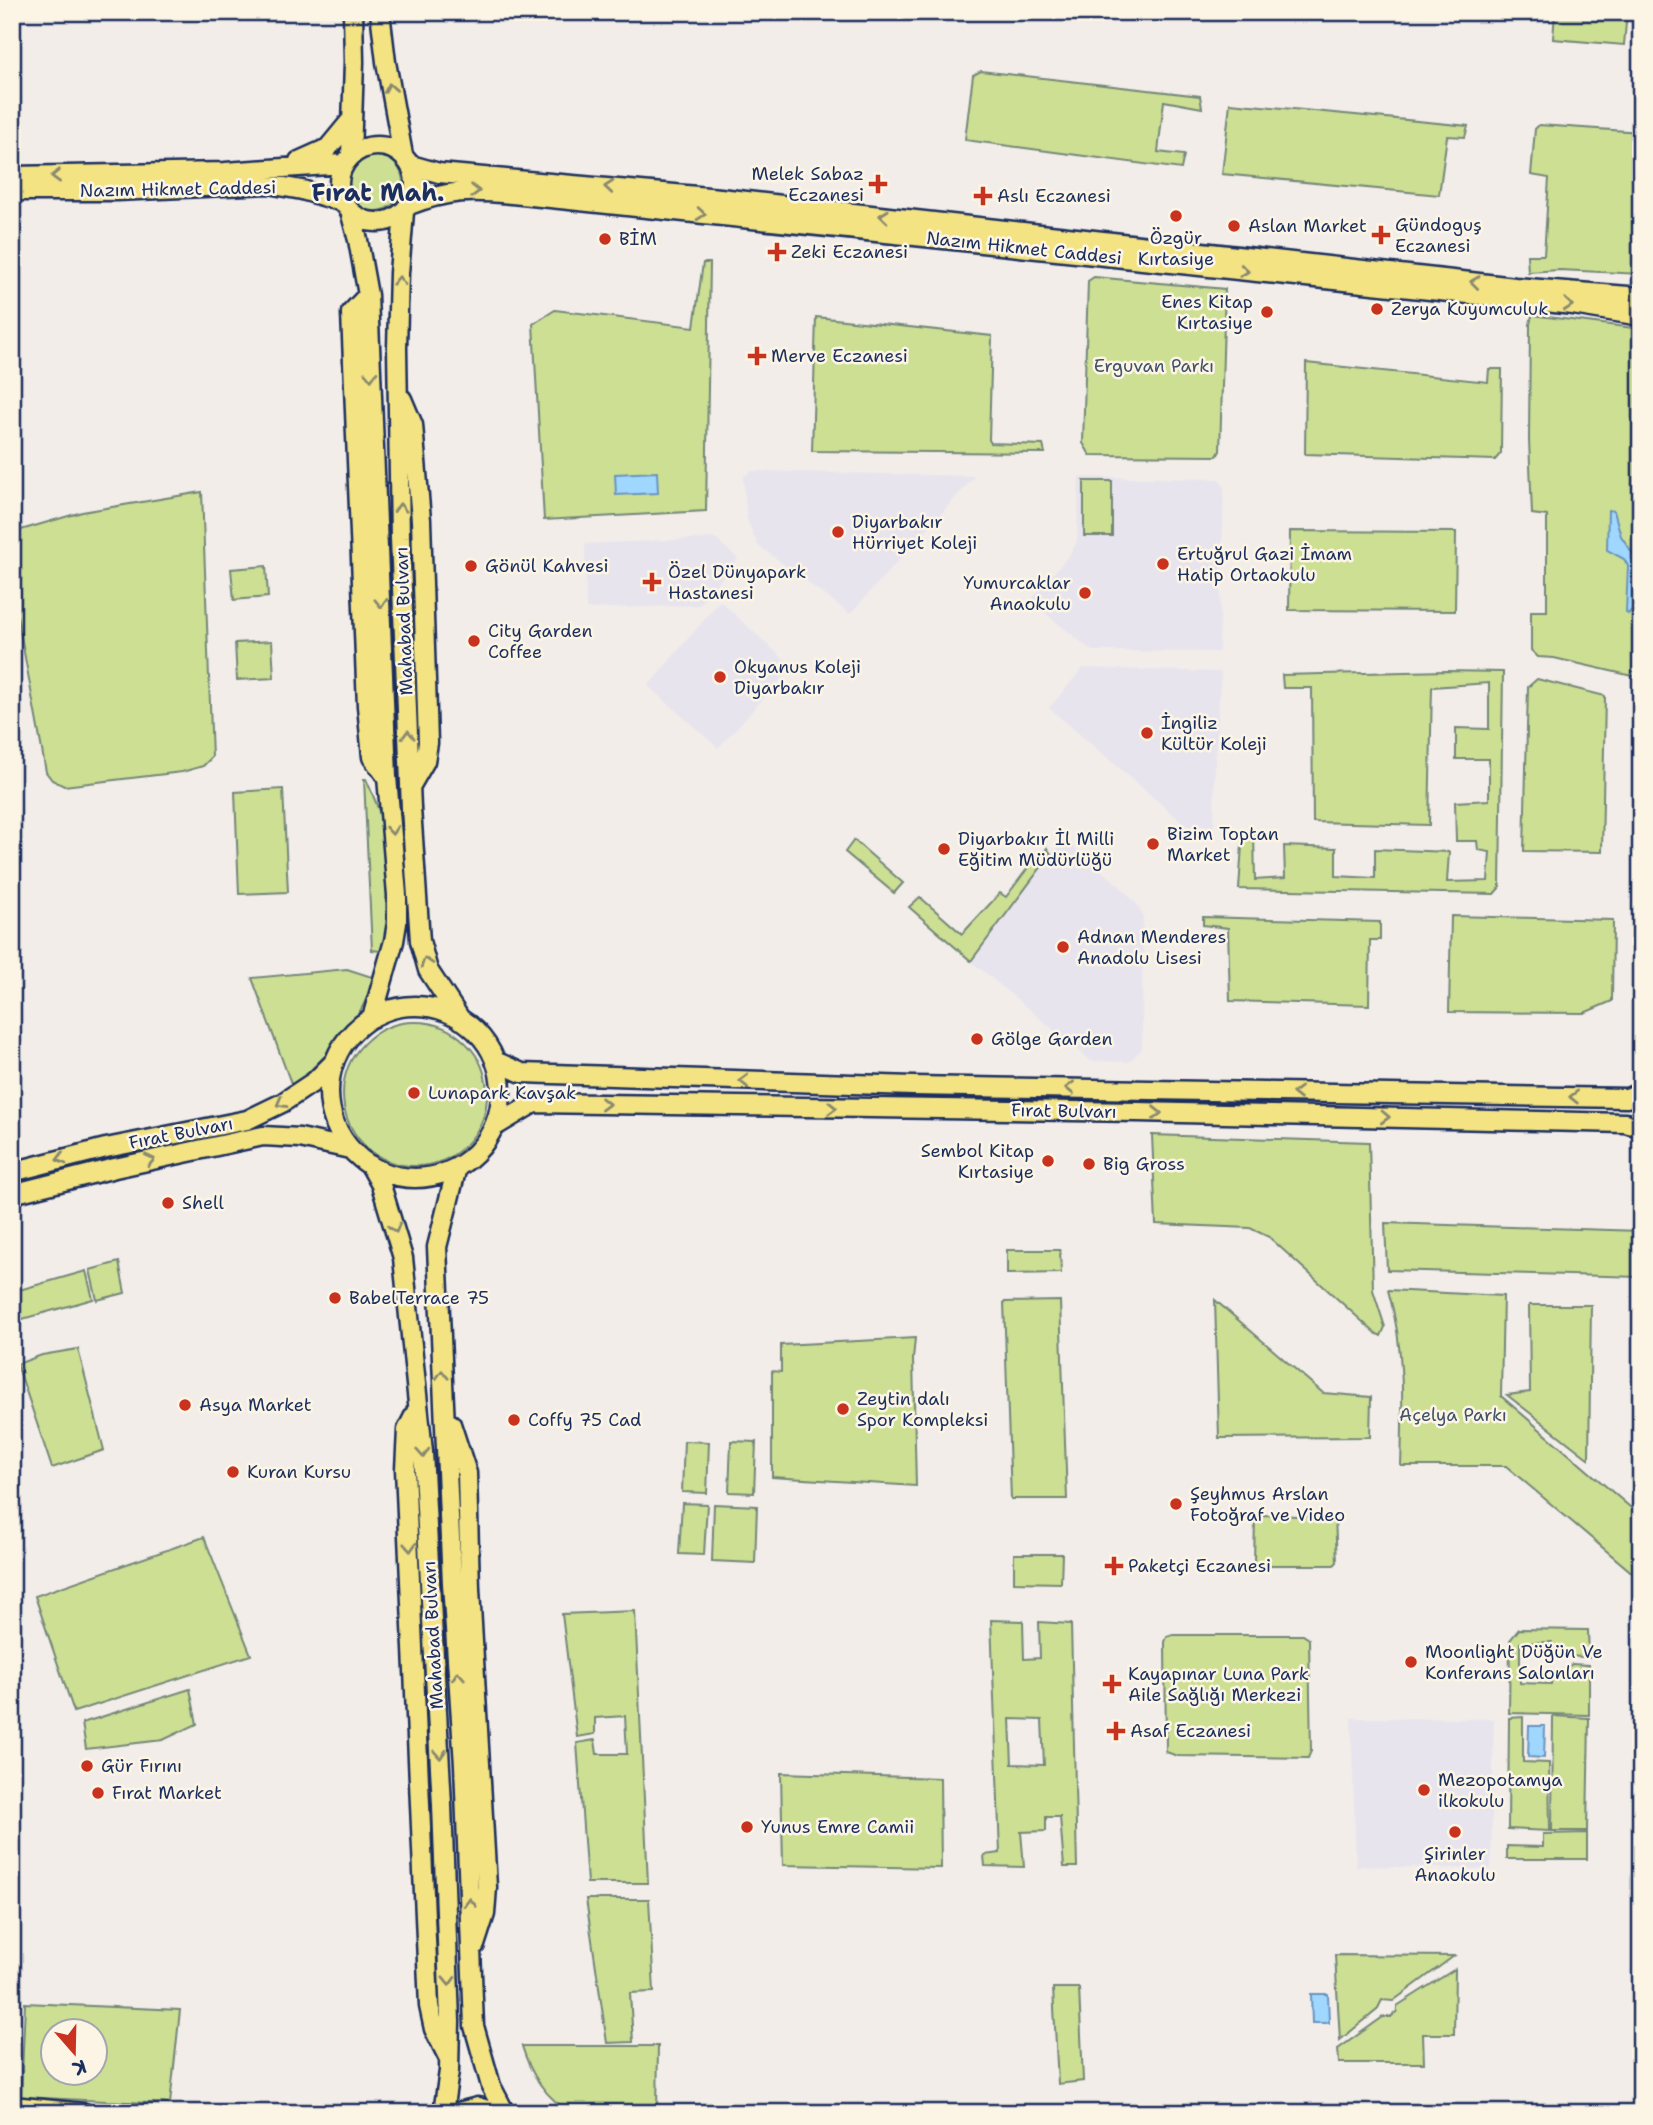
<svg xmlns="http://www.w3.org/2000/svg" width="1653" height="2125" viewBox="0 0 1653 2125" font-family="'Shantell Sans',sans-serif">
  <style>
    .built { fill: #e7e4ed }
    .green { fill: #cddf93; stroke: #748778; stroke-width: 2; fill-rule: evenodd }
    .water { fill: #9fd7ff; stroke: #6a94bf; stroke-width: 2 }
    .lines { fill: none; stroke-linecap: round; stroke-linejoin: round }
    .major-casing { stroke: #1b2f5e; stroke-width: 23 }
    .major { stroke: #f4e382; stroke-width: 18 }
    .oneway { stroke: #888970 }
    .poi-dot { fill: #c8321e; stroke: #fcf5e5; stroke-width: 2.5 }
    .labels { text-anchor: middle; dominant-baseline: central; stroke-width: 5; stroke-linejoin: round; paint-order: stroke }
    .poi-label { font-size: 18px; fill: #1b2f5e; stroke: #fcf5e5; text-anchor: start }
    .street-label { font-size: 18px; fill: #1b2f5e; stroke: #fcf5e5 }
    .park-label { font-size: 18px; fill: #3f5269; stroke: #fcf5e5 }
    .district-label { font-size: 24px; font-weight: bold; fill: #1b2f5e; stroke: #fcf5e5 }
  </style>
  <rect width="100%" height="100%" fill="#f2ede9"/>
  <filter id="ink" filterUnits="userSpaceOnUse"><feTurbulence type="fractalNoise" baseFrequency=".0143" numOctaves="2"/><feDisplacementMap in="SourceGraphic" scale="14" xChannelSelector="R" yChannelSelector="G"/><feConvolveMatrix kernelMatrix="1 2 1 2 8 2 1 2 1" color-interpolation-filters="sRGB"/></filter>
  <g filter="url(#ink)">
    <!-- built -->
    <path class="built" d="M 751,471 L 975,476 L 850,614 L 758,545 L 747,520 L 743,477 Z
      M 1079,477 L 1218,479 L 1224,486 L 1219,652 L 1092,651 L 1030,601 L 1070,554 L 1077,542 Z
      M 715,538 L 738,559 L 699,605 L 586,609 L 585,544 Z
      M 720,601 L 792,667 L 718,748 L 648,686 Z
      M 1083,668 L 1221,672 L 1215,757 L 1214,826 L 1188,827 L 1049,708 Z
      M 1063,838 L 1121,887 L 1139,907 L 1143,917 L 1142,1049 L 1129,1062 L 1091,1061 L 971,961 Z
      M 1351,1718 L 1494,1719 L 1491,1869 L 1356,1866 Z"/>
    <!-- green -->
    <path class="green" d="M 1555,12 L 1627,12 L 1624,45 L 1553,39 Z
      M 981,71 L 1200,96 L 1202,108 L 1164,101 L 1158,152 L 1184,155 L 1181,169 L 965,140 L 973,75 Z
      M 1230,103 L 1468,126 L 1465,137 L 1447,136 L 1439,195 L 1222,174 Z
      M 1539,125 L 1641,132 L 1641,274 L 1560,270 L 1528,272 L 1527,255 L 1544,255 L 1549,178 L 1531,175 L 1535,129 Z
      M347 183a28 28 0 1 1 56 0a28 28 0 1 1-56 0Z
      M 703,263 L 710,263 L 706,511 L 544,520 L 533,324 L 555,310 L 694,327 Z
      M 1094,277 L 1225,289 L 1220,451 L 1217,456 L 1090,455 L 1083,443 L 1088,281 Z
      M 1532,315 L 1641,329 L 1641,678 L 1554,658 L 1538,657 L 1531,650 L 1531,611 L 1547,611 L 1547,516 L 1532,514 L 1529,440 L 1530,324 Z
      M 816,317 L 992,336 L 989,440 L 991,443 L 1043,445 L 1045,453 L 812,451 Z
      M 1306,363 L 1488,382 L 1489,369 L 1502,369 L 1501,453 L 1495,460 L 1305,454 Z
      M 1084,481 L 1112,481 L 1112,536 L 1084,536 Z
      M 202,492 L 212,757 L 203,766 L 182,772 L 64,786 L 52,780 L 46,772 L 12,587 L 12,535 L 21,530 L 82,512 Z
      M 1290,531 L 1456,532 L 1455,611 L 1289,610 Z
      M 266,566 L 268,597 L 234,600 L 231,569 Z
      M 272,641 L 274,678 L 237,680 L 235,643 Z
      M 1446,671 L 1503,672 L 1500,887 L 1494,894 L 1239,889 L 1243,830 L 1254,833 L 1255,880 L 1285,878 L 1284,846 L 1336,848 L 1336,876 L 1375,878 L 1375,849 L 1449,852 L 1447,882 L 1488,881 L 1490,852 L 1478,850 L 1477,841 L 1456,841 L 1455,802 L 1489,800 L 1489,759 L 1456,759 L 1456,728 L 1489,729 L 1489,683 L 1432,687 L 1429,825 L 1313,822 L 1312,688 L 1283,688 L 1282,675 Z
      M 1537,679 L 1605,696 L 1602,852 L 1524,851 L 1528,687 Z
      M 364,779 L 366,779 C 371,791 377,803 380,815 C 389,856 391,907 384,948 L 380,951 L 372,950 Z
      M 283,789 L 288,892 L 239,894 L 235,792 Z
      M 854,840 L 903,883 L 894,893 L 845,852 Z
      M 1047,848 L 1051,854 L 971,961 L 909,907 L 920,897 L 962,934 L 1000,893 L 1006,897 L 1036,857 L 1039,859 Z
      M 1451,916 L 1613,920 L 1612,1001 L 1584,1013 L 1449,1012 Z
      M 1203,917 L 1380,922 L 1380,940 L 1370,940 L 1369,1005 L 1230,1001 L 1228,928 L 1203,925 Z
      M 347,969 L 372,977 L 374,981 C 360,1018 328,1067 292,1086 L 252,978 Z
      M343 1094a72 72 0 1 1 144 0a72 72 0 1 1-144 0Z
      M 1152,1135 L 1369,1142 L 1373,1290 L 1385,1327 L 1381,1336 L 1375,1333 L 1269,1237 L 1250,1228 L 1156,1224 Z
      M 1385,1223 L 1641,1231 L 1641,1277 L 1387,1270 Z
      M 1060,1250 L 1061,1273 L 1007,1274 L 1007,1250 Z
      M 119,1262 L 125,1293 L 97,1300 L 90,1270 Z
      M 86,1271 L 93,1299 L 12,1322 L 12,1292 Z
      M 1388,1290 L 1503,1296 L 1501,1396 L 1630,1507 L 1641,1508 L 1641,1580 L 1506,1466 L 1401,1466 C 1403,1406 1405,1348 1388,1290 Z
      M 1215,1300 L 1323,1393 L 1371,1397 L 1370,1437 L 1219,1438 Z
      M 1060,1301 L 1067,1499 L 1011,1499 L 1004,1302 Z
      M 1529,1305 L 1591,1305 L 1589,1459 L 1507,1395 L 1530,1392 Z
      M 915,1338 L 913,1359 L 916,1486 L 772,1477 L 772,1371 L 781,1372 L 781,1345 Z
      M 78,1349 L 104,1450 L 52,1468 L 17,1364 L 42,1355 Z
      M 684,1441 L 709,1442 L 707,1493 L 682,1492 Z
      M 731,1441 L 756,1442 L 754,1493 L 729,1492 Z
      M 682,1503 L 707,1504 L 704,1555 L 679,1554 Z
      M 714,1504 L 757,1506 L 755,1563 L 712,1561 Z
      M 1258,1515 L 1335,1517 L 1337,1562 L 1334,1565 L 1256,1565 L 1254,1562 L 1255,1518 Z
      M 204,1537 L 251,1655 L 74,1712 L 35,1596 Z
      M 1014,1554 L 1062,1554 L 1061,1583 L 1014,1582 Z
      M 635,1611 L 648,1883 L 587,1883 L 577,1743 L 595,1740 L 597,1754 L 627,1754 L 625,1716 L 595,1718 L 595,1734 L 577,1737 L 562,1614 Z
      M 991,1620 L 1023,1621 L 1024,1659 L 1040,1658 L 1039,1622 L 1071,1624 L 1077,1867 L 1064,1867 L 1060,1817 L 1046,1817 L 1046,1831 L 1021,1832 L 1024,1867 L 985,1866 L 984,1855 L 1000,1853 ZM 1010,1719 L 1042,1720 L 1044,1765 L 1012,1764 Z
      M 1519,1629 L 1588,1630 L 1589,1657 L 1553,1656 L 1552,1642 L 1520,1643 L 1520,1683 L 1551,1684 L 1552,1672 L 1564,1670 L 1572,1664 L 1589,1665 L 1589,1715 L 1509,1713 L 1510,1640 Z
      M 1173,1635 L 1303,1635 L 1309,1639 L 1311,1751 L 1308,1758 L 1178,1756 L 1166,1752 L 1165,1642 L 1167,1637 Z
      M 190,1689 L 197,1724 L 163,1740 L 86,1749 L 82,1723 Z
      M 1553,1716 L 1589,1718 L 1587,1831 L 1552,1831 Z
      M 1523,1717 L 1523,1762 L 1549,1763 L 1550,1831 L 1508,1829 L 1509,1718 Z
      M 781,1773 L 940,1778 L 941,1868 L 783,1865 Z
      M 1587,1833 L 1587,1859 L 1507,1859 L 1507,1846 L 1543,1847 L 1543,1834 Z
      M 586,1899 L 649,1899 L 654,1992 L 630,1993 L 633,2042 L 607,2043 Z
      M 1335,1955 L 1454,1956 L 1393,2001 L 1382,2000 L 1377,2010 L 1340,2040 Z
      M 1455,1969 L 1454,2034 L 1423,2034 L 1424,2063 L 1339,2063 L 1338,2049 L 1383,2017 L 1391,2017 L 1397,2011 L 1397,2006 Z
      M 1053,1988 L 1079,1988 L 1083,2081 L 1058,2084 Z
      M 25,2003 L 180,2010 L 170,2104 L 21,2097 ZM 52,2030 L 94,2030 L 94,2072 L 52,2072 Z
      M 522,2046 L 658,2046 L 657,2113 L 573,2113 C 546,2100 530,2073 522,2046 Z"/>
    <!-- water -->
    <path class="water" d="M 657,472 L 658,493 L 616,495 L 615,474 Z
      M 1608,510 L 1614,511 L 1621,536 L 1636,558 L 1635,582 L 1640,601 L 1628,614 L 1626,612 L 1628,566 L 1624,559 L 1607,550 Z
      M 1529,1726 L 1545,1726 L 1544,1758 L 1528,1757 Z
      M 1311,1994 L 1328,1994 L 1329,2023 L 1312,2023 Z"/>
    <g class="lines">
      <defs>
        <path id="major" d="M 380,12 L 386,62 L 403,155
          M339 184a38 38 0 1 1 76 0a38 38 0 1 1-76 0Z
          M 351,156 L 354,62 L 353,12
          M 299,161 L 328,148 L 352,119
          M 411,165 L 439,173 L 720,198 L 1515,287 L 1641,297
          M 12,176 L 225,172 L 344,164
          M 12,191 L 117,191 L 268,184 L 302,190 L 343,202
          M 409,205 C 449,190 470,190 512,194 L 1573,305 L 1641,316
          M 350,211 L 358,240 L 368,295 L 387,777 L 397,895 L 397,923 L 394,941 L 372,1018
          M 404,212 L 399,273 L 397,348 L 400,538 L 411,808 L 420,941 L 428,970 L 461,1020
          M 368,295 L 351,313 L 367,706 L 372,757 L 387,777
          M 402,399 L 413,425 L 421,520 L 428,743 L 425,761 L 410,787
          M329 1092a86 86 0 1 1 172 0a86 86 0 1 1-172 0Z
          M 495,1061 L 522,1073 L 913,1086 L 1627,1098 L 1641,1092
          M 494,1127 L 534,1103 L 1137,1112 L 1625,1123 L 1641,1127
          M 370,1165 L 381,1185 L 403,1258 L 423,1452 L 442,1805 L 450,2021 L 449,2071 L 443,2113
          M 457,1167 L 437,1247 L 452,1583 L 464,1765 L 474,2026 L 491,2086 L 505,2113
          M 12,1172 L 106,1148 L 247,1120 L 282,1103 L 315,1081 L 334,1062
          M 12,1194 L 115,1168 L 263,1136 L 300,1138 L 350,1149
          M 418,1408 L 407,1430 L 405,1469 L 429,2006 L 434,2029 L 449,2059
          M 451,1424 L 467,1473 L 470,1589 L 487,1887 L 485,1914 L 475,1945
          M 12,2106 L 84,2113
          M 455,2113 L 478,2107 L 497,2113"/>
      </defs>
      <!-- major casing -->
      <use href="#major" class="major-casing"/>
      <!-- major -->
      <use href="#major" class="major"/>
    </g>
    <!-- one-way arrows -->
    <defs><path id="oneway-chevron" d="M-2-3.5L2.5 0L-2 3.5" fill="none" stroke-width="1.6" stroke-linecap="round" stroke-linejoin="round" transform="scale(1.75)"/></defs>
    <g class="oneway">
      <use href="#oneway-chevron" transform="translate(390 88) rotate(-100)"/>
      <use href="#oneway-chevron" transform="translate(56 176) rotate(179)"/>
      <use href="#oneway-chevron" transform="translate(609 187) rotate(-175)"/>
      <use href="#oneway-chevron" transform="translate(475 191) rotate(1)"/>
      <use href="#oneway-chevron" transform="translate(701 214) rotate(5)"/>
      <use href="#oneway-chevron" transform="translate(884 216) rotate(-174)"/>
      <use href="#oneway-chevron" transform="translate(1244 271) rotate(6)"/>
      <use href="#oneway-chevron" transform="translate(399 281) rotate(-88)"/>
      <use href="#oneway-chevron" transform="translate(1475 282) rotate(-173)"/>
      <use href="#oneway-chevron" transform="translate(1568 305) rotate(5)"/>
      <use href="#oneway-chevron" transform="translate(371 376) rotate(88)"/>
      <use href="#oneway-chevron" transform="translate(400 508) rotate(-91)"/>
      <use href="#oneway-chevron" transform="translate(381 603) rotate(88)"/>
      <use href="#oneway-chevron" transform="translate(408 735) rotate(-92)"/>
      <use href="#oneway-chevron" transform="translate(392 830) rotate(85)"/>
      <use href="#oneway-chevron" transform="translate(426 962) rotate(-108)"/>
      <use href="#oneway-chevron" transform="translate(744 1081) rotate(-179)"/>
      <use href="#oneway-chevron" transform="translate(1070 1088) rotate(-179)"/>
      <use href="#oneway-chevron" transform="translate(1297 1093) rotate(-179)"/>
      <use href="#oneway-chevron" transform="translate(1574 1097) rotate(-179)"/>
      <use href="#oneway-chevron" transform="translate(281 1103) rotate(151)"/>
      <use href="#oneway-chevron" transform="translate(605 1104) rotate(1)"/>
      <use href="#oneway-chevron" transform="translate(832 1108) rotate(1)"/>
      <use href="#oneway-chevron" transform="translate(1157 1113) rotate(1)"/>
      <use href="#oneway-chevron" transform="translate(1385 1117) rotate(2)"/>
      <use href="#oneway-chevron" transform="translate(61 1159) rotate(165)"/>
      <use href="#oneway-chevron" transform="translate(150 1160) rotate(-13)"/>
      <use href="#oneway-chevron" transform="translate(395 1228) rotate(74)"/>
      <use href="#oneway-chevron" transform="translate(442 1375) rotate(-92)"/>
      <use href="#oneway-chevron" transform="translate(423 1453) rotate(86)"/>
      <use href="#oneway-chevron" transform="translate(410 1547) rotate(87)"/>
      <use href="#oneway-chevron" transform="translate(458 1676) rotate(-94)"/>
      <use href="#oneway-chevron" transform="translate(440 1754) rotate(87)"/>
      <use href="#oneway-chevron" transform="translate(470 1903) rotate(-91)"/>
      <use href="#oneway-chevron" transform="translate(449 1981) rotate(88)"/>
    </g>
  </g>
  <!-- markers -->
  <g class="poi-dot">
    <path d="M874.5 173.5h7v7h7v7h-7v7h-7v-7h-7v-7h7z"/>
    <path d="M979.5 185.5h7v7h7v7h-7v7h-7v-7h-7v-7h7z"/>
    <circle cx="1176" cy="216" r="7"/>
    <circle cx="1234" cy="226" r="7"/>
    <path d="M1377.5 224.5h7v7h7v7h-7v7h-7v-7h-7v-7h7z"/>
    <circle cx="605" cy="239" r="7"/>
    <path d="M773.5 241.5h7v7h7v7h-7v7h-7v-7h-7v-7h7z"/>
    <circle cx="1377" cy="309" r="7"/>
    <circle cx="1267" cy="312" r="7"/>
    <path d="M753.5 345.5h7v7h7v7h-7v7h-7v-7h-7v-7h7z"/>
    <circle cx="838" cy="532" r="7"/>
    <circle cx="1163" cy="564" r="7"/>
    <circle cx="471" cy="566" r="7"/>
    <path d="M648.5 571.5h7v7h7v7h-7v7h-7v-7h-7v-7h7z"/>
    <circle cx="1085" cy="593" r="7"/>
    <circle cx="474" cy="641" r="7"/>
    <circle cx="720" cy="677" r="7"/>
    <circle cx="1147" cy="733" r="7"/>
    <circle cx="1153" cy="844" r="7"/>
    <circle cx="944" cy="849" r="7"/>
    <circle cx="1063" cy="947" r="7"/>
    <circle cx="977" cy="1039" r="7"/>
    <circle cx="414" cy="1093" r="7"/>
    <circle cx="1048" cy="1161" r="7"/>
    <circle cx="1089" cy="1164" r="7"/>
    <circle cx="168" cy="1203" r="7"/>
    <circle cx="335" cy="1298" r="7"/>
    <circle cx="185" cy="1405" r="7"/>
    <circle cx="843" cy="1409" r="7"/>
    <circle cx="514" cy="1420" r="7"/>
    <circle cx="233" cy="1472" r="7"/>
    <circle cx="1176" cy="1504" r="7"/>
    <path d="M1110.5 1555.5h7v7h7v7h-7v7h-7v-7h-7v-7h7z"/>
    <circle cx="1411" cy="1662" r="7"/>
    <path d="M1108.5 1673.5h7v7h7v7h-7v7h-7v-7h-7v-7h7z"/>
    <path d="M1112.5 1720.5h7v7h7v7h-7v7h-7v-7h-7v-7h7z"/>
    <circle cx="87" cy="1766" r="7"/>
    <circle cx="1424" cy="1790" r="7"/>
    <circle cx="98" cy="1793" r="7"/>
    <circle cx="747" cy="1827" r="7"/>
    <circle cx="1455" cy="1832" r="7"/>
  </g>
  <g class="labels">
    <!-- poi labels -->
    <g class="poi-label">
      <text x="864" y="174" text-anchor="end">Melek Sabaz<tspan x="864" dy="21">Eczanesi</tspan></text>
      <text x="997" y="196">Aslı Eczanesi</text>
      <text x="1395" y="225">Gündoguş<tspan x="1395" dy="21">Eczanesi</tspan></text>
      <text x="1248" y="226">Aslan Market</text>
      <text x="1176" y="238" text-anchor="middle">Özgür<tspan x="1176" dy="21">Kırtasiye</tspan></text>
      <text x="619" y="239">BİM</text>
      <text x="791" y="252">Zeki Eczanesi</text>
      <text x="1253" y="302" text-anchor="end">Enes Kitap<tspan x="1253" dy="21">Kırtasiye</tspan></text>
      <text x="1391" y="309">Zerya Kuyumculuk</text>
      <text x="771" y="356">Merve Eczanesi</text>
      <text x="852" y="522">Diyarbakır<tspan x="852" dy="21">Hürriyet Koleji</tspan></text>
      <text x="1177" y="554">Ertuğrul Gazi İmam<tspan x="1177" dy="21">Hatip Ortaokulu</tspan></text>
      <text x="485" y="566">Gönül Kahvesi</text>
      <text x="668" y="572">Özel Dünyapark<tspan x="668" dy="21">Hastanesi</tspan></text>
      <text x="1071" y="583" text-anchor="end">Yumurcaklar<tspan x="1071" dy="21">Anaokulu</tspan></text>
      <text x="488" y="631">City Garden<tspan x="488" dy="21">Coffee</tspan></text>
      <text x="734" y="667">Okyanus Koleji<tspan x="734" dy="21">Diyarbakır</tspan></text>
      <text x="1161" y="723">İngiliz<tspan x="1161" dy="21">Kültür Koleji</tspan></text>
      <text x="1167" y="834">Bizim Toptan<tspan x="1167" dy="21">Market</tspan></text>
      <text x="958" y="839">Diyarbakır İl Milli<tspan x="958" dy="21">Eğitim Müdürlüğü</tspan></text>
      <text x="1077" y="937">Adnan Menderes<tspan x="1077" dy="21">Anadolu Lisesi</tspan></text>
      <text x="991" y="1039">Gölge Garden</text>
      <text x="428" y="1093">Lunapark Kavşak</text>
      <text x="1034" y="1151" text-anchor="end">Sembol Kitap<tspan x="1034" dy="21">Kırtasiye</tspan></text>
      <text x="1103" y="1164">Big Gross</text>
      <text x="182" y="1203">Shell</text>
      <text x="349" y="1298">BabelTerrace 75</text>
      <text x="857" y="1399">Zeytin dalı<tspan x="857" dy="21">Spor Kompleksi</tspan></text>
      <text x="199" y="1405">Asya Market</text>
      <text x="528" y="1420">Coffy 75 Cad</text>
      <text x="247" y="1472">Kuran Kursu</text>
      <text x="1190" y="1494">Şeyhmus Arslan<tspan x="1190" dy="21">Fotoğraf ve Video</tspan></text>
      <text x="1128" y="1566">Paketçi Eczanesi</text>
      <text x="1425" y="1652">Moonlight Düğün Ve<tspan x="1425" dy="21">Konferans Salonları</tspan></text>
      <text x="1128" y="1674">Kayapınar Luna Park<tspan x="1128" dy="21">Aile Sağlığı Merkezi</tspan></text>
      <text x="1130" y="1731">Asaf Eczanesi</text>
      <text x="101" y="1766">Gür Fırını</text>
      <text x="1438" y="1780">Mezopotamya<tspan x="1438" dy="21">ilkokulu</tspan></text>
      <text x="112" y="1793">Fırat Market</text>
      <text x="761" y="1827">Yunus Emre Camii</text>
      <text x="1455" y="1854" text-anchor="middle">Şirinler<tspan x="1455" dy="21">Anaokulu</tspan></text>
    </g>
    <!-- street labels -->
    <g class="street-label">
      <text transform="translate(178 189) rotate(-1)">Nazım Hikmet Caddesi</text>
      <text transform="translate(1024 248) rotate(6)">Nazım Hikmet Caddesi</text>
      <text transform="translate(404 621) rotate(-92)">Mahabad Bulvarı</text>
      <text transform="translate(1064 1111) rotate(1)">Fırat Bulvarı</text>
      <text transform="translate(181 1133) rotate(-11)">Fırat Bulvarı</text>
      <text transform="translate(433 1635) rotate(-93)">Mahabad Bulvarı</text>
    </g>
    <!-- park labels -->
    <g class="park-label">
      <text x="1154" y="366">Erguvan Parkı</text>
      <text x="1453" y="1415">Açelya Parkı</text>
    </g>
    <!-- district labels -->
    <g class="district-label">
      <text x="378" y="193">Fırat Mah.</text>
    </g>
  </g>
  <!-- margin -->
  <rect width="1653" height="2125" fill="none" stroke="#fcf5e5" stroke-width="42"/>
  <rect x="21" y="21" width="1611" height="2083" fill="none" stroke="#1b2f5e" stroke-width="2.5" filter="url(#ink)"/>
  <!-- north arrow -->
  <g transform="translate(74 2052) rotate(160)"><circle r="33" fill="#fcf5e5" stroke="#a2a6af" stroke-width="2"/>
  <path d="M0-5L12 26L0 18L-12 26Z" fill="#c8321e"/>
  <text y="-10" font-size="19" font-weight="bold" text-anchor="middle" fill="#1b2f5e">K</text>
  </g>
</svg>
